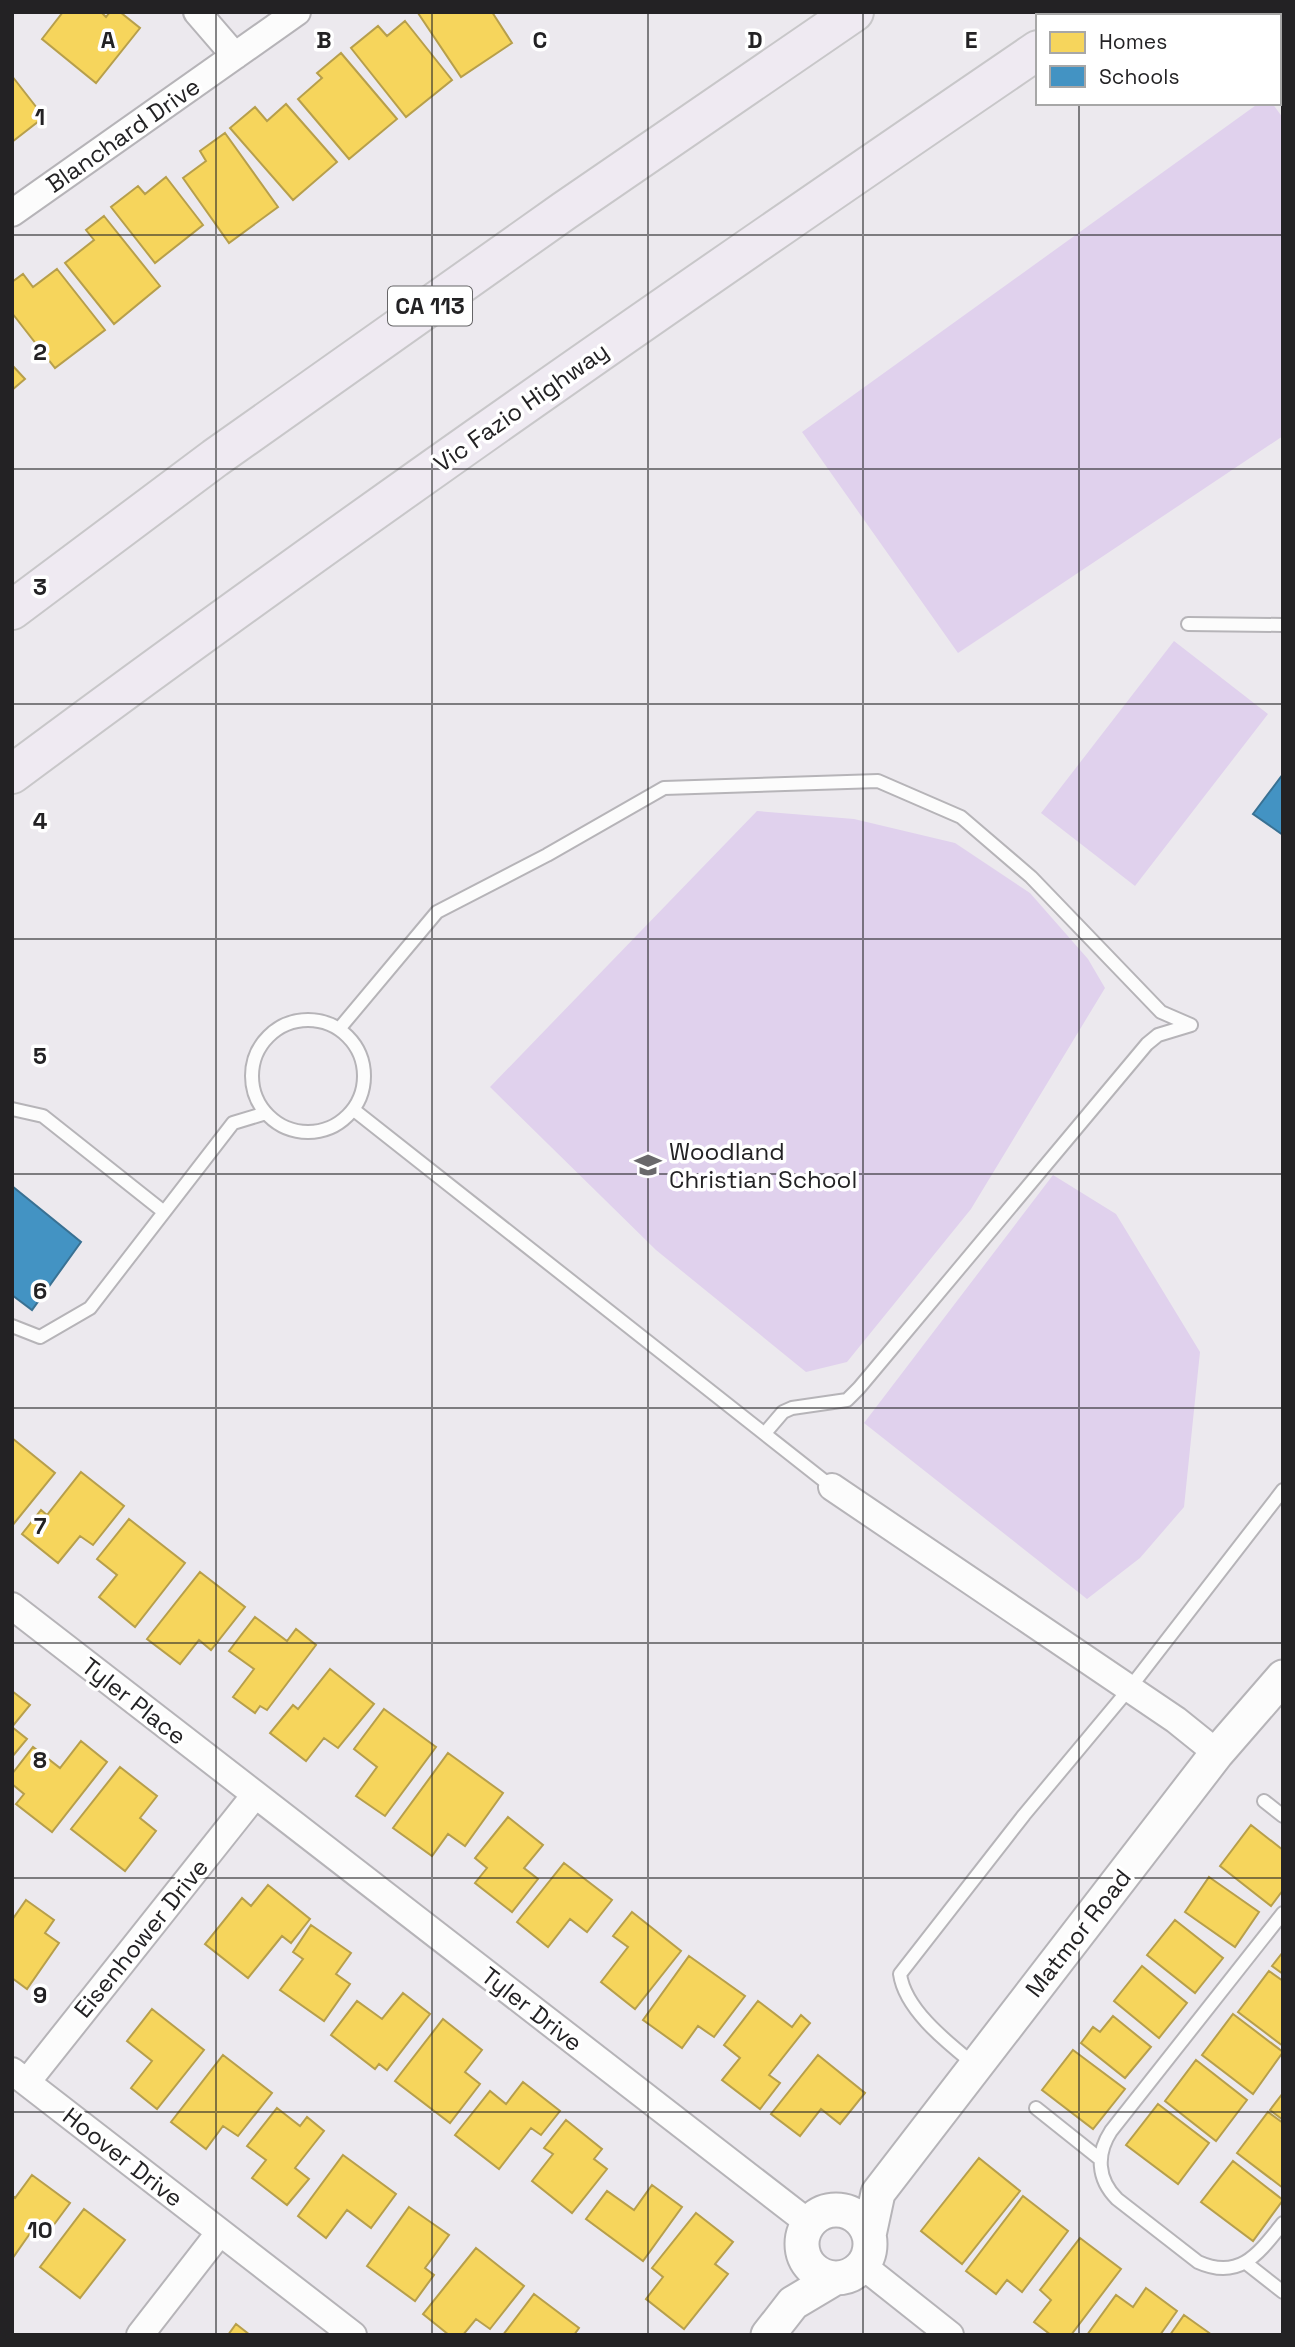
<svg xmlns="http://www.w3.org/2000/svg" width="1295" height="2347" viewBox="0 0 1295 2347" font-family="'Space Grotesk',sans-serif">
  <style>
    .green { fill: #e0d1ed }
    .homes { fill: #f6d55c; stroke: #b79f4b; stroke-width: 2 }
    .schools { fill: #4393c3; stroke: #397193; stroke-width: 2 }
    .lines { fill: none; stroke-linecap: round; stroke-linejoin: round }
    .service-casing { stroke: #b6b4b8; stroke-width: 16 }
    .minor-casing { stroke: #b6b4b8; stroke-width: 30 }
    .tertiary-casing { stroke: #b6b4b8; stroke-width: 37 }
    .motorway-casing { stroke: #c8c7c9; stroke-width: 42 }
    .service { stroke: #fcfcfc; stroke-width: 12 }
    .minor { stroke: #fcfcfc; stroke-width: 26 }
    .tertiary { stroke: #fcfcfc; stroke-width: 33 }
    .motorway { stroke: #efeaf2; stroke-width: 38 }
    .grid { fill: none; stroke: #232224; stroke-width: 2; stroke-opacity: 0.55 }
    .labels { text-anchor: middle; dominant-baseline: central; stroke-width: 7; stroke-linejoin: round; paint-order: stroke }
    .shield { fill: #fff; stroke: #656466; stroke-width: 2 }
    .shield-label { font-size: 23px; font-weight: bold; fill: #232224 }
    .street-label { font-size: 24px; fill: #232224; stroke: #fff }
    .poi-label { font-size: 24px; fill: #232224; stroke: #fff; text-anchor: start }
    .grid-label { font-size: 23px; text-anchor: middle; font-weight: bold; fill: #232224; stroke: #fff; stroke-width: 7; stroke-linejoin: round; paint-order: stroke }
  </style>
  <rect width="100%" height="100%" fill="#ece9ee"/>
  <!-- green -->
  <path class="green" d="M 1259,103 L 1272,103 L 1283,118 L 1283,436 L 958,653 L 802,432 Z
    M 1174,641 L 1268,714 L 1135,886 L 1041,813 Z
    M 757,811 L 854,819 L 955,843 L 1030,893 L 1088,959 L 1105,988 L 971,1209 L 847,1362 L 806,1372 L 656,1250 L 490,1087 Z
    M 1053,1175 L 1116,1214 L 1200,1352 L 1184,1507 L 1140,1558 L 1087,1599 L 864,1423 Z"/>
  <!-- homes -->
  <path class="homes" d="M 63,12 L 101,12 L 106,17 L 110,12 L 120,12 L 140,28 L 96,83 L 42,39 Z
    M 492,12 L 512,43 L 461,77 L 418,13 Z
    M 405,21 L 452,80 L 406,117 L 351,48 L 378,26 L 387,36 Z
    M 341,53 L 397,119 L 349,159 L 298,99 L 322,78 L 317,73 Z
    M 12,76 L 44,117 L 12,142 Z
    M 286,104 L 337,162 L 293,200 L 230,128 L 255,107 L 267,121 Z
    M 225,133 L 278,207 L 229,243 L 183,178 L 206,161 L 200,151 Z
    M 166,177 L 203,225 L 155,263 L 111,207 L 138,186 L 145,194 Z
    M 104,216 L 160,286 L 114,324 L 65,263 L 94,240 L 86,230 Z
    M 57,269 L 105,330 L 55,368 L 12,313 L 12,282 L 23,274 L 33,287 Z
    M 12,365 L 25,379 L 12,390 Z
    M 12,1438 L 55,1473 L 12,1526 Z
    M 81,1472 L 124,1506 L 93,1545 L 80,1536 L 58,1563 L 22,1534 L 41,1510 L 47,1515 Z
    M 129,1519 L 185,1563 L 135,1627 L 99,1597 L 117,1575 L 97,1559 Z
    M 200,1572 L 245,1607 L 211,1650 L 199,1640 L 180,1664 L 147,1639 Z
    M 255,1617 L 287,1641 L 296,1629 L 316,1645 L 267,1710 L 260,1706 L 255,1713 L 233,1697 L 254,1669 L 229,1651 Z
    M 330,1669 L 374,1704 L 338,1748 L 324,1738 L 306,1761 L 270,1733 L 293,1705 L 298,1709 Z
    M 12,1691 L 30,1705 L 12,1727 Z
    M 384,1709 L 436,1747 L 385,1816 L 356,1796 L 377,1767 L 354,1749 Z
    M 12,1727 L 27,1739 L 12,1757 Z
    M 81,1741 L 107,1762 L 52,1832 L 16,1804 L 24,1794 L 12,1784 L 12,1774 L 33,1747 L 60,1768 Z
    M 448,1753 L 503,1793 L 465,1846 L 448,1834 L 432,1856 L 393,1828 Z
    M 120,1767 L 157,1796 L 140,1818 L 156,1831 L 125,1871 L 71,1829 Z
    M 508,1817 L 543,1845 L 524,1868 L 538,1879 L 512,1912 L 475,1883 L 487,1868 L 475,1858 Z
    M 1251,1825 L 1283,1850 L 1283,1890 L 1271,1906 L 1220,1866 Z
    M 564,1863 L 612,1900 L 587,1932 L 570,1919 L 548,1947 L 517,1922 Z
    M 1209,1877 L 1259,1912 L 1235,1947 L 1185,1912 Z
    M 268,1885 L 310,1919 L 291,1943 L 282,1936 L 248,1978 L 205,1944 L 242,1898 L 251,1906 Z
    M 26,1900 L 54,1920 L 45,1933 L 59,1943 L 27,1989 L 12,1978 L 12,1920 Z
    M 632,1912 L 681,1951 L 635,2009 L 601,1982 L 628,1947 L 613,1936 Z
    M 1175,1920 L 1223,1958 L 1195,1993 L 1147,1955 Z
    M 311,1925 L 351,1953 L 336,1974 L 350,1984 L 324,2021 L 280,1990 L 303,1959 L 293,1952 Z
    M 1283,1952 L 1283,1974 L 1272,1966 Z
    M 689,1956 L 745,1996 L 714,2037 L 698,2026 L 682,2048 L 643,2020 Z
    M 1142,1966 L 1187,2003 L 1159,2038 L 1114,2001 Z
    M 1269,1971 L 1283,1981 L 1283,2046 L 1238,2012 Z
    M 403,1993 L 430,2014 L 387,2070 L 379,2064 L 375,2069 L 331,2035 L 357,2001 L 382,2019 Z
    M 758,2001 L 792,2027 L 801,2015 L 810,2023 L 769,2075 L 780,2083 L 760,2109 L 722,2080 L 740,2058 L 724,2045 Z
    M 152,2009 L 204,2050 L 157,2109 L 131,2088 L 152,2061 L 127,2041 Z
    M 1233,2014 L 1283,2052 L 1253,2094 L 1202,2055 Z
    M 1113,2016 L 1151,2047 L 1125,2078 L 1081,2043 L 1093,2027 L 1100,2032 Z
    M 443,2019 L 482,2050 L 465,2072 L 480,2084 L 450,2123 L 395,2081 Z
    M 1073,2050 L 1125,2089 L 1093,2129 L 1042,2090 Z
    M 223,2055 L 272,2093 L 238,2136 L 223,2126 L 206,2149 L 171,2122 Z
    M 818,2055 L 865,2093 L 840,2124 L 821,2109 L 800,2136 L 771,2114 Z
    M 1196,2060 L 1247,2100 L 1216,2141 L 1165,2101 Z
    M 523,2082 L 560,2111 L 541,2135 L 531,2128 L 499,2169 L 455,2135 L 490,2091 L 506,2104 Z
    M 1283,2093 L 1283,2120 L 1270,2110 Z
    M 1158,2104 L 1209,2143 L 1178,2184 L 1126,2145 Z
    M 277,2108 L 300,2126 L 307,2117 L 324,2131 L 295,2168 L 309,2179 L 287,2205 L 252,2178 L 266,2160 L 247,2146 Z
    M 1268,2112 L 1283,2123 L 1283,2188 L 1237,2153 Z
    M 566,2120 L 602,2149 L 594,2159 L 607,2169 L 572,2213 L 532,2181 L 553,2154 L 544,2148 Z
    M 343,2155 L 396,2194 L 371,2228 L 347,2210 L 326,2238 L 298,2216 Z
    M 979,2158 L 1020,2191 L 962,2264 L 921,2231 Z
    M 1233,2161 L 1283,2200 L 1253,2241 L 1201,2202 Z
    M 32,2175 L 70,2203 L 50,2230 L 38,2222 L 12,2259 L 12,2195 L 15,2198 Z
    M 652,2185 L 682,2207 L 643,2261 L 586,2219 L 607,2191 L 634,2210 Z
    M 1023,2196 L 1068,2231 L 1022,2292 L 1007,2280 L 996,2294 L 966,2271 Z
    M 409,2207 L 449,2235 L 425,2268 L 434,2275 L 415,2301 L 367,2266 Z
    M 84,2209 L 125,2240 L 80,2298 L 40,2267 Z
    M 696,2213 L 733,2242 L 715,2264 L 728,2274 L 684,2329 L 646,2299 L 663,2277 L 652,2268 Z
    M 1080,2238 L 1121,2269 L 1071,2335 L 1051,2335 L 1034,2322 L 1051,2300 L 1040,2290 Z
    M 476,2248 L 524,2286 L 490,2329 L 476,2319 L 463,2335 L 449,2335 L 423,2314 Z
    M 1146,2288 L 1177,2311 L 1160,2335 L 1087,2335 L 1116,2295 L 1133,2307 Z
    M 534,2294 L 579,2328 L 574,2335 L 503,2335 Z
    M 1184,2315 L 1212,2335 L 1170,2335 Z
    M 236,2324 L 250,2335 L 228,2335 Z"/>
  <!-- schools -->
  <path class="schools" d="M 1283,774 L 1283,835 L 1253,814 Z
    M 12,1186 L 81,1242 L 32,1310 L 12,1295 Z"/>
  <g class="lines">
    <defs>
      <path id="service" d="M 1188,624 L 1283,625
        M252 1076a56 56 0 1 1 112 0a56 56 0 1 1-112 0Z
        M 339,1029 L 437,912 L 547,855 L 664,788 L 878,781 L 961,817 L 1031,877 L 1161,1012 L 1191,1025 L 1158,1035 L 1147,1044 L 859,1388 L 847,1400 L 792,1408 L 783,1412 L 765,1433
        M 12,1109 L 43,1116 L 164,1212
        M 354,1110 L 832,1487
        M 12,1326 L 40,1337 L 90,1308 L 233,1123 L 266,1113
        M 1264,1801 L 1283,1816
        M 1283,1913 L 1111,2131 C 1096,2154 1097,2179 1117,2199 L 1198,2262 C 1240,2281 1259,2253 1283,2223
        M 975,2065 C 948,2043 905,2010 900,1974 L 1024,1815 L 1129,1689 L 1283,1490
        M 1036,2108 L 1100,2159
        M 1246,2263 L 1283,2292"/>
      <path id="minor" d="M 197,12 L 235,56
        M 12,213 L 297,12
        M 832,1487 L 1176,1720 L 1217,1753
        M 12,1606 L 810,2224
        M 12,2071 L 353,2335
        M 27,2082 L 255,1795
        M 863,2266 L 950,2335
        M 140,2335 L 220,2232"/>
      <path id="tertiary" d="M802 2244a34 34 0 1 1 68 0a34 34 0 1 1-68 0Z
        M 869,2235 L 878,2193 L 1217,1753 L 1283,1677
        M 768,2335 L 793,2303 L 835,2278"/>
      <path id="motorway" d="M 1087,16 L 1093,12
        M 12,610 L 215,458 L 564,211 L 854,12
        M 12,774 C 348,524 692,286 1038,50"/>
    </defs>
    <!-- service casing -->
    <use href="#service" class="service-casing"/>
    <!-- minor casing -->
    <use href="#minor" class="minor-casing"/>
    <!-- tertiary casing -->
    <use href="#tertiary" class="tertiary-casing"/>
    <!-- motorway casing -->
    <use href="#motorway" class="motorway-casing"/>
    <!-- service -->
    <use href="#service" class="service"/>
    <!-- minor -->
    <use href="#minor" class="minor"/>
    <!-- tertiary -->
    <use href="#tertiary" class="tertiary"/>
    <!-- motorway -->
    <use href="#motorway" class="motorway"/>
  </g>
  <!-- grid -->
  <path class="grid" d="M 216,12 L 216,2335M 432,12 L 432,2335M 648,12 L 648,2335M 863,12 L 863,2335M 1079,12 L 1079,16M 1079,103 L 1079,2335M 12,235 L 1283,235M 12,469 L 1283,469M 12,704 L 1283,704M 12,939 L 1283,939M 12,1174 L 1283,1174M 12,1408 L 1283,1408M 12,1643 L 1283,1643M 12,1878 L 1283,1878M 12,2112 L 1283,2112"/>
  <!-- icons -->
  <defs>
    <symbol id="school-bare" viewBox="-9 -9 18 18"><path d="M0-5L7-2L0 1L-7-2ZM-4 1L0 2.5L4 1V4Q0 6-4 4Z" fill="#69686b" stroke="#fff" stroke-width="2.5" paint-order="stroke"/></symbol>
  </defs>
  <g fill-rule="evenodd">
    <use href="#school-bare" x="629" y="1146" width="38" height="38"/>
  </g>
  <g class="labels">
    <!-- shield labels -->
    <rect class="shield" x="388" y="286.5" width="84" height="39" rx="5"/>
    <g class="shield-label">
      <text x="430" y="306">CA 113</text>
    </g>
    <!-- street labels -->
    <g class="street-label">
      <text transform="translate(123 135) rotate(-35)">Blanchard Drive</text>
      <text transform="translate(521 407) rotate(-35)">Vic Fazio Highway</text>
      <text transform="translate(134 1701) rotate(38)">Tyler Place</text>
      <text transform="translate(1078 1933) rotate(-52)">Matmor Road</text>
      <text transform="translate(141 1938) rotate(-51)">Eisenhower Drive</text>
      <text transform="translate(532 2009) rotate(38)">Tyler Drive</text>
      <text transform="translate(123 2157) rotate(38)">Hoover Drive</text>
    </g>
    <!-- poi labels -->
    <g class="poi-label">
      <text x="669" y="1151">Woodland<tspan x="669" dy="28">Christian School</tspan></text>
    </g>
  </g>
  <g class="grid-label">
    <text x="108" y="48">A</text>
    <text x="324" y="48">B</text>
    <text x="540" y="48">C</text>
    <text x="755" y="48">D</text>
    <text x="971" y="48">E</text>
    <text x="40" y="125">1</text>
    <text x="40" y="360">2</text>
    <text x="40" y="595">3</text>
    <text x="40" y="829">4</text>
    <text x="40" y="1064">5</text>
    <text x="40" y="1299">6</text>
    <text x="40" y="1534">7</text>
    <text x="40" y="1768">8</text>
    <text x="40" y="2003">9</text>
    <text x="40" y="2238">10</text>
  </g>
  <!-- border -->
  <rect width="1295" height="2347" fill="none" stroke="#232224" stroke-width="28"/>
  <!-- legend -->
  <rect x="1036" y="14" width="245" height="91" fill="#ffffff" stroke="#a7a7a7" stroke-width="2"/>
  <rect x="1050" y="32" width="35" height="21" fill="#f6d55c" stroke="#a7a7a7" stroke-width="2"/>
  <text x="1099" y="49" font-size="21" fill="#232224">Homes</text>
  <rect x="1050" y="66" width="35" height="21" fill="#4393c3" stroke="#a7a7a7" stroke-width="2"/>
  <text x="1099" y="84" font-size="21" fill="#232224">Schools</text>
</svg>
